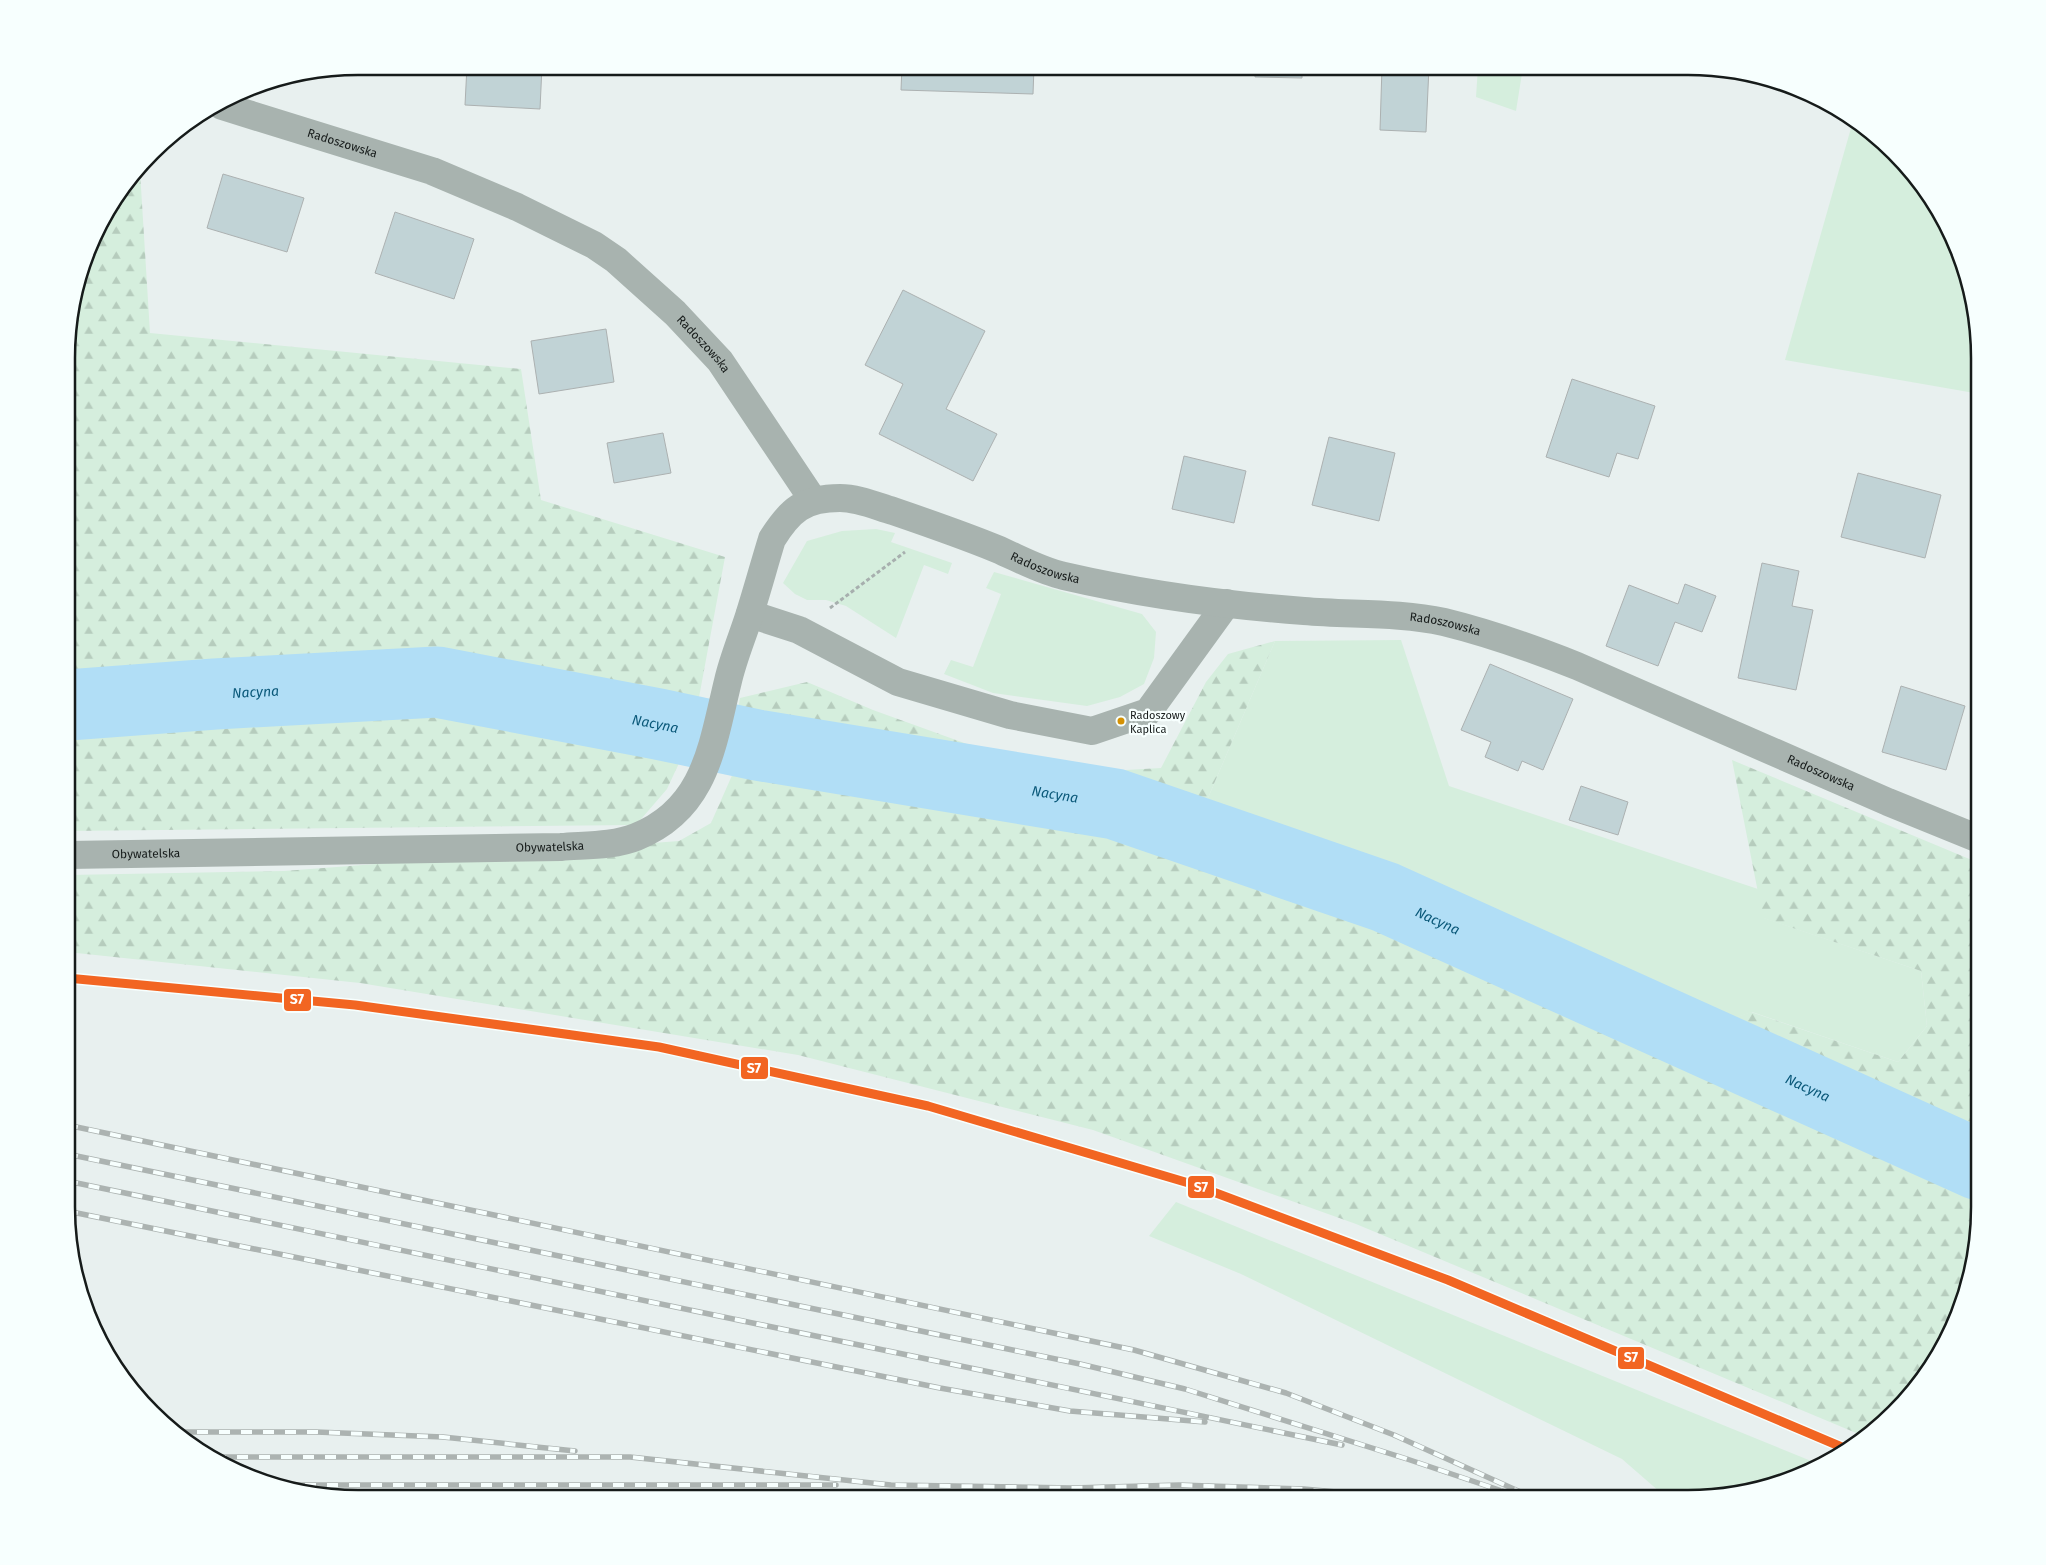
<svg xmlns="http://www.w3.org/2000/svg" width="2046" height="1565" viewBox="0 0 2046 1565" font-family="'Fira Sans',sans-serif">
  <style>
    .green { fill: #d5eedd }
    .forest { fill: url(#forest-firs) }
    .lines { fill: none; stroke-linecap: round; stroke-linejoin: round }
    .river { stroke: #b1def6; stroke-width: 71 }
    .building { fill: #c1d3d6; stroke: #acb1b1 }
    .path { stroke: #a7afae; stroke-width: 3; stroke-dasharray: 4 2.5; stroke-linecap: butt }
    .minor { stroke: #a8b3af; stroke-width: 28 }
    .rail-casing { stroke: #acb3b1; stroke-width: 5.5 }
    .rail { stroke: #f7fffe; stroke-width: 4; stroke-dasharray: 11; stroke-linecap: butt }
    .rail-1-casing { stroke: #f7fffe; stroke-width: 12 }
    .rail-1 { stroke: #f26522; stroke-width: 9 }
    .bus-dot { fill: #d59104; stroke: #f7fffe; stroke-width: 2 }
    .labels { text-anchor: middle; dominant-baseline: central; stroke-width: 4.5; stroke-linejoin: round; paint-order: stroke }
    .bus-label { font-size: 11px; fill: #161b1a; stroke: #f7fffe; text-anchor: start }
    .street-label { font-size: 12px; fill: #161b1a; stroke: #f7fffe }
    .water-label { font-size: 14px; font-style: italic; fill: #0a5879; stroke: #f7fffe }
    .rim { fill: none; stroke: #161b1a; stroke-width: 2.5 }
    .line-badge { stroke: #f7fffe; stroke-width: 2 }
    .badge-label { font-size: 14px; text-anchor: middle; font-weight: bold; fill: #fff }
  </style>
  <defs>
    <pattern id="forest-firs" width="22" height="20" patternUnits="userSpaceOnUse" patternTransform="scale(1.25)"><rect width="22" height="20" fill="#d5eedd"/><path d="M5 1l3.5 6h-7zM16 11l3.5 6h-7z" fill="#b6ccbd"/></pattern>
  </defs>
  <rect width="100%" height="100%" fill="#e8f0ef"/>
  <!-- green -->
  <path class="green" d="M 1478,67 L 1523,67 L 1516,111 L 1476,97 Z
    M 1853,121 L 1880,138 L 1950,229 L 1970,283 L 1980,358 L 1980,394 L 1785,360 Z
    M 876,529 L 895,533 L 891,542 L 952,563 L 948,574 L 924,565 L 896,638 L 846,606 L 826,600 L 807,600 L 795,594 L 783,583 L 807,541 L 842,531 Z
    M 994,572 L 1142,614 L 1156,632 L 1154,658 L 1144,684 L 1120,697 L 1087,706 L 993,693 L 944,674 L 951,660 L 973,667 L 1001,594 L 986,588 Z
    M 1401,640 L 1449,786 L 1758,889 L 1764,918 L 1921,971 L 1927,1026 L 1898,1062 L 1752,1012 L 1712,1026 L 1407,886 L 1199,819 L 1275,641 Z
    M 1176,1202 L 1821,1465 L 1817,1469 L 1745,1493 L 1688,1499 L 1668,1499 L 1622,1459 L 1241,1274 L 1149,1236 Z"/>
  <!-- forest -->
  <path class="forest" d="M 140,171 L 150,333 L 521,369 L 541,500 L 725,557 L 695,719 L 435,673 L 68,696 L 69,320 L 105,212 Z
    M 1275,641 L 1199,819 L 1120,798 L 735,728 L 740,698 L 807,682 L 873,710 L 967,744 L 1108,771 L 1161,768 L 1206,682 L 1228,654 Z
    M 428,698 L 686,748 L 667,789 L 636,825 L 68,831 L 68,729 L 140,728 Z
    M 741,755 L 1113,813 L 1797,1096 L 1979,1176 L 1979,1226 L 1957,1319 L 1908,1399 L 1861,1435 L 1356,1224 L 1093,1130 L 798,1055 L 360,983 L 67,952 L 68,875 L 284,871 L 679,841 L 711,823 Z
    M 1732,760 L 1979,863 L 1979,1146 L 1712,1026 L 1751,1012 L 1898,1062 L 1927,1026 L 1921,971 L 1763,918 Z"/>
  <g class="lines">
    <!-- river -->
    <path class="river" id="s1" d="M 68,705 L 215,694 L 437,682 L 658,724 L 757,745 L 1115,804 L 1385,897 L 1979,1165"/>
  </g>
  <!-- building -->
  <path class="building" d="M 467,66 L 542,66 L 540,109 L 465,105 Z
    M 902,66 L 1034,67 L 1033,94 L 901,90 Z
    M 1255,67 L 1302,67 L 1302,78 L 1255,77 Z
    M 1382,67 L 1429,67 L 1426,132 L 1380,130 Z
    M 223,174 L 304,198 L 287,252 L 207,228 Z
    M 395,212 L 474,239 L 454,299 L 375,273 Z
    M 903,290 L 985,331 L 946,409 L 997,434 L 973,481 L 879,434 L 903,384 L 865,365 Z
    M 606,329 L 614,382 L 539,394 L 531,341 Z
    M 1572,379 L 1655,406 L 1638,459 L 1617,453 L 1609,477 L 1546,457 Z
    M 663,433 L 671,473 L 614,483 L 607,443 Z
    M 1329,437 L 1395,453 L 1379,521 L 1312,505 Z
    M 1184,456 L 1246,471 L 1234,523 L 1172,509 Z
    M 1858,473 L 1941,495 L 1925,558 L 1841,537 Z
    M 1762,563 L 1799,571 L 1792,606 L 1813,610 L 1796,690 L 1738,678 Z
    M 1685,584 L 1716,596 L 1702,632 L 1675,622 L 1658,666 L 1606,646 L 1629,585 L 1678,604 Z
    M 1490,664 L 1573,699 L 1543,770 L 1522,761 L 1518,771 L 1485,757 L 1491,742 L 1461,730 Z
    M 1901,686 L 1965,706 L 1946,770 L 1882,752 Z
    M 1581,786 L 1628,802 L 1618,835 L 1569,820 Z"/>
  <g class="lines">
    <!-- path -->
    <path class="path" d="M 830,608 L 905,552"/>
    <!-- minor -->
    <g class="minor">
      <path id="s2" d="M 222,106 L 432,171 L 517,207 L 594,245 L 616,260 L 675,313 L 720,361 L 813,500"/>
      <path d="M 750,614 L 799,630 L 898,682 L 1010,715 L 1092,731 L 1148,712 L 1227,603"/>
      <path id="s3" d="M 68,855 L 561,847 C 584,845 614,846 636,837 C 706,809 712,746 728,681 C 733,659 742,638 749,616 C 757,591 764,565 772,539 C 790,510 804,498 840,498 C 858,498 876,506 893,511 C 928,523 963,535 997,549 C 1018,558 1041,571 1064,576 C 1142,594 1223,605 1304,611 C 1349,615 1399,612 1444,622 C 1489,633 1534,649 1577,666 L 1888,802 L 1979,839"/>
    </g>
    <defs>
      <path id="rail" d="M 67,1125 L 1134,1350 L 1286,1393 L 1394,1435 L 1536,1499
        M 67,1154 L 1080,1364 L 1185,1389 L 1407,1459 L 1514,1495
        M 67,1181 L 1342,1445
        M 67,1211 L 940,1388 L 1070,1411 L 1205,1422
        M 175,1432 L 316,1432 L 443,1437 L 575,1451
        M 215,1457 L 630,1457 L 891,1485 L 1072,1488 L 1179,1485 L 1304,1489 L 1411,1499
        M 283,1485 L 836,1485
        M 982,1498 L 1029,1493"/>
    </defs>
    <!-- rail casing -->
    <use href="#rail" class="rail-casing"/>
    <!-- rail -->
    <use href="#rail" class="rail"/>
    <defs>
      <path id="rail-1" d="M 67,978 L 355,1005 L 659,1047 L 928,1106 L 1192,1184 L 1448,1280 L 1844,1448"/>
    </defs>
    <!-- rail-1 casing -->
    <use href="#rail-1" class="rail-1-casing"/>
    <!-- rail-1 -->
    <use href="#rail-1" class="rail-1"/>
  </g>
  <!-- markers -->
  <circle class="bus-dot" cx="1121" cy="721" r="4.5"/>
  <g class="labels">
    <!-- bus labels -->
    <g class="bus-label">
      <text x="1130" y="715">Radoszowy<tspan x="1130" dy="14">Kaplica</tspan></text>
    </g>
    <!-- street labels -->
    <g class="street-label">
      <text stroke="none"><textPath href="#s2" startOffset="126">Radoszowska</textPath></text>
      <text stroke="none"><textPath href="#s2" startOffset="546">Radoszowska</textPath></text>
      <text stroke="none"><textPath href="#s3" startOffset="1210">Radoszowska</textPath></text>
      <text stroke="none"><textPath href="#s3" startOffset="1615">Radoszowska</textPath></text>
      <text stroke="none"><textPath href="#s3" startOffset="2020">Radoszowska</textPath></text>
      <text stroke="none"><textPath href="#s3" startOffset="482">Obywatelska</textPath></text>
      <text stroke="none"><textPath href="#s3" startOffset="78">Obywatelska</textPath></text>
    </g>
    <!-- water labels -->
    <g class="water-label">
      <text stroke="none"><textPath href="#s1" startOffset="188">Nacyna</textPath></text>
      <text stroke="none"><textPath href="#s1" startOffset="592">Nacyna</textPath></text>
      <text stroke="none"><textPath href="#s1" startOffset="998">Nacyna</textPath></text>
      <text stroke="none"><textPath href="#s1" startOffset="1402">Nacyna</textPath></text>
      <text stroke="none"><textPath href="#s1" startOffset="1808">Nacyna</textPath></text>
    </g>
  </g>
  <!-- crop -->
  <path d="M0 0H2046V1565H0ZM358 75H1688A283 283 0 0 1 1971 358V1207A283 283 0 0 1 1688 1490H358A283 283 0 0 1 75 1207V358A283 283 0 0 1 358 75Z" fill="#f7fffe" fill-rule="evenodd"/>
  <path class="rim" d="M358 75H1688A283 283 0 0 1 1971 358V1207A283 283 0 0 1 1688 1490H358A283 283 0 0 1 75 1207V358A283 283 0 0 1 358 75Z"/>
  <g class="line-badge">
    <rect x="283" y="988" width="29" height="24" rx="5" fill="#f26522"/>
    <rect x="740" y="1056" width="29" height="24" rx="5" fill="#f26522"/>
    <rect x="1187" y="1175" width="28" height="24" rx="5" fill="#f26522"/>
    <rect x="1617" y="1346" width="28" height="24" rx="5" fill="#f26522"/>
  </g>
  <g class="badge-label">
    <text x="297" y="1004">S7</text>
    <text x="754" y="1073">S7</text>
    <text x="1201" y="1192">S7</text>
    <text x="1631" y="1362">S7</text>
  </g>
</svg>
